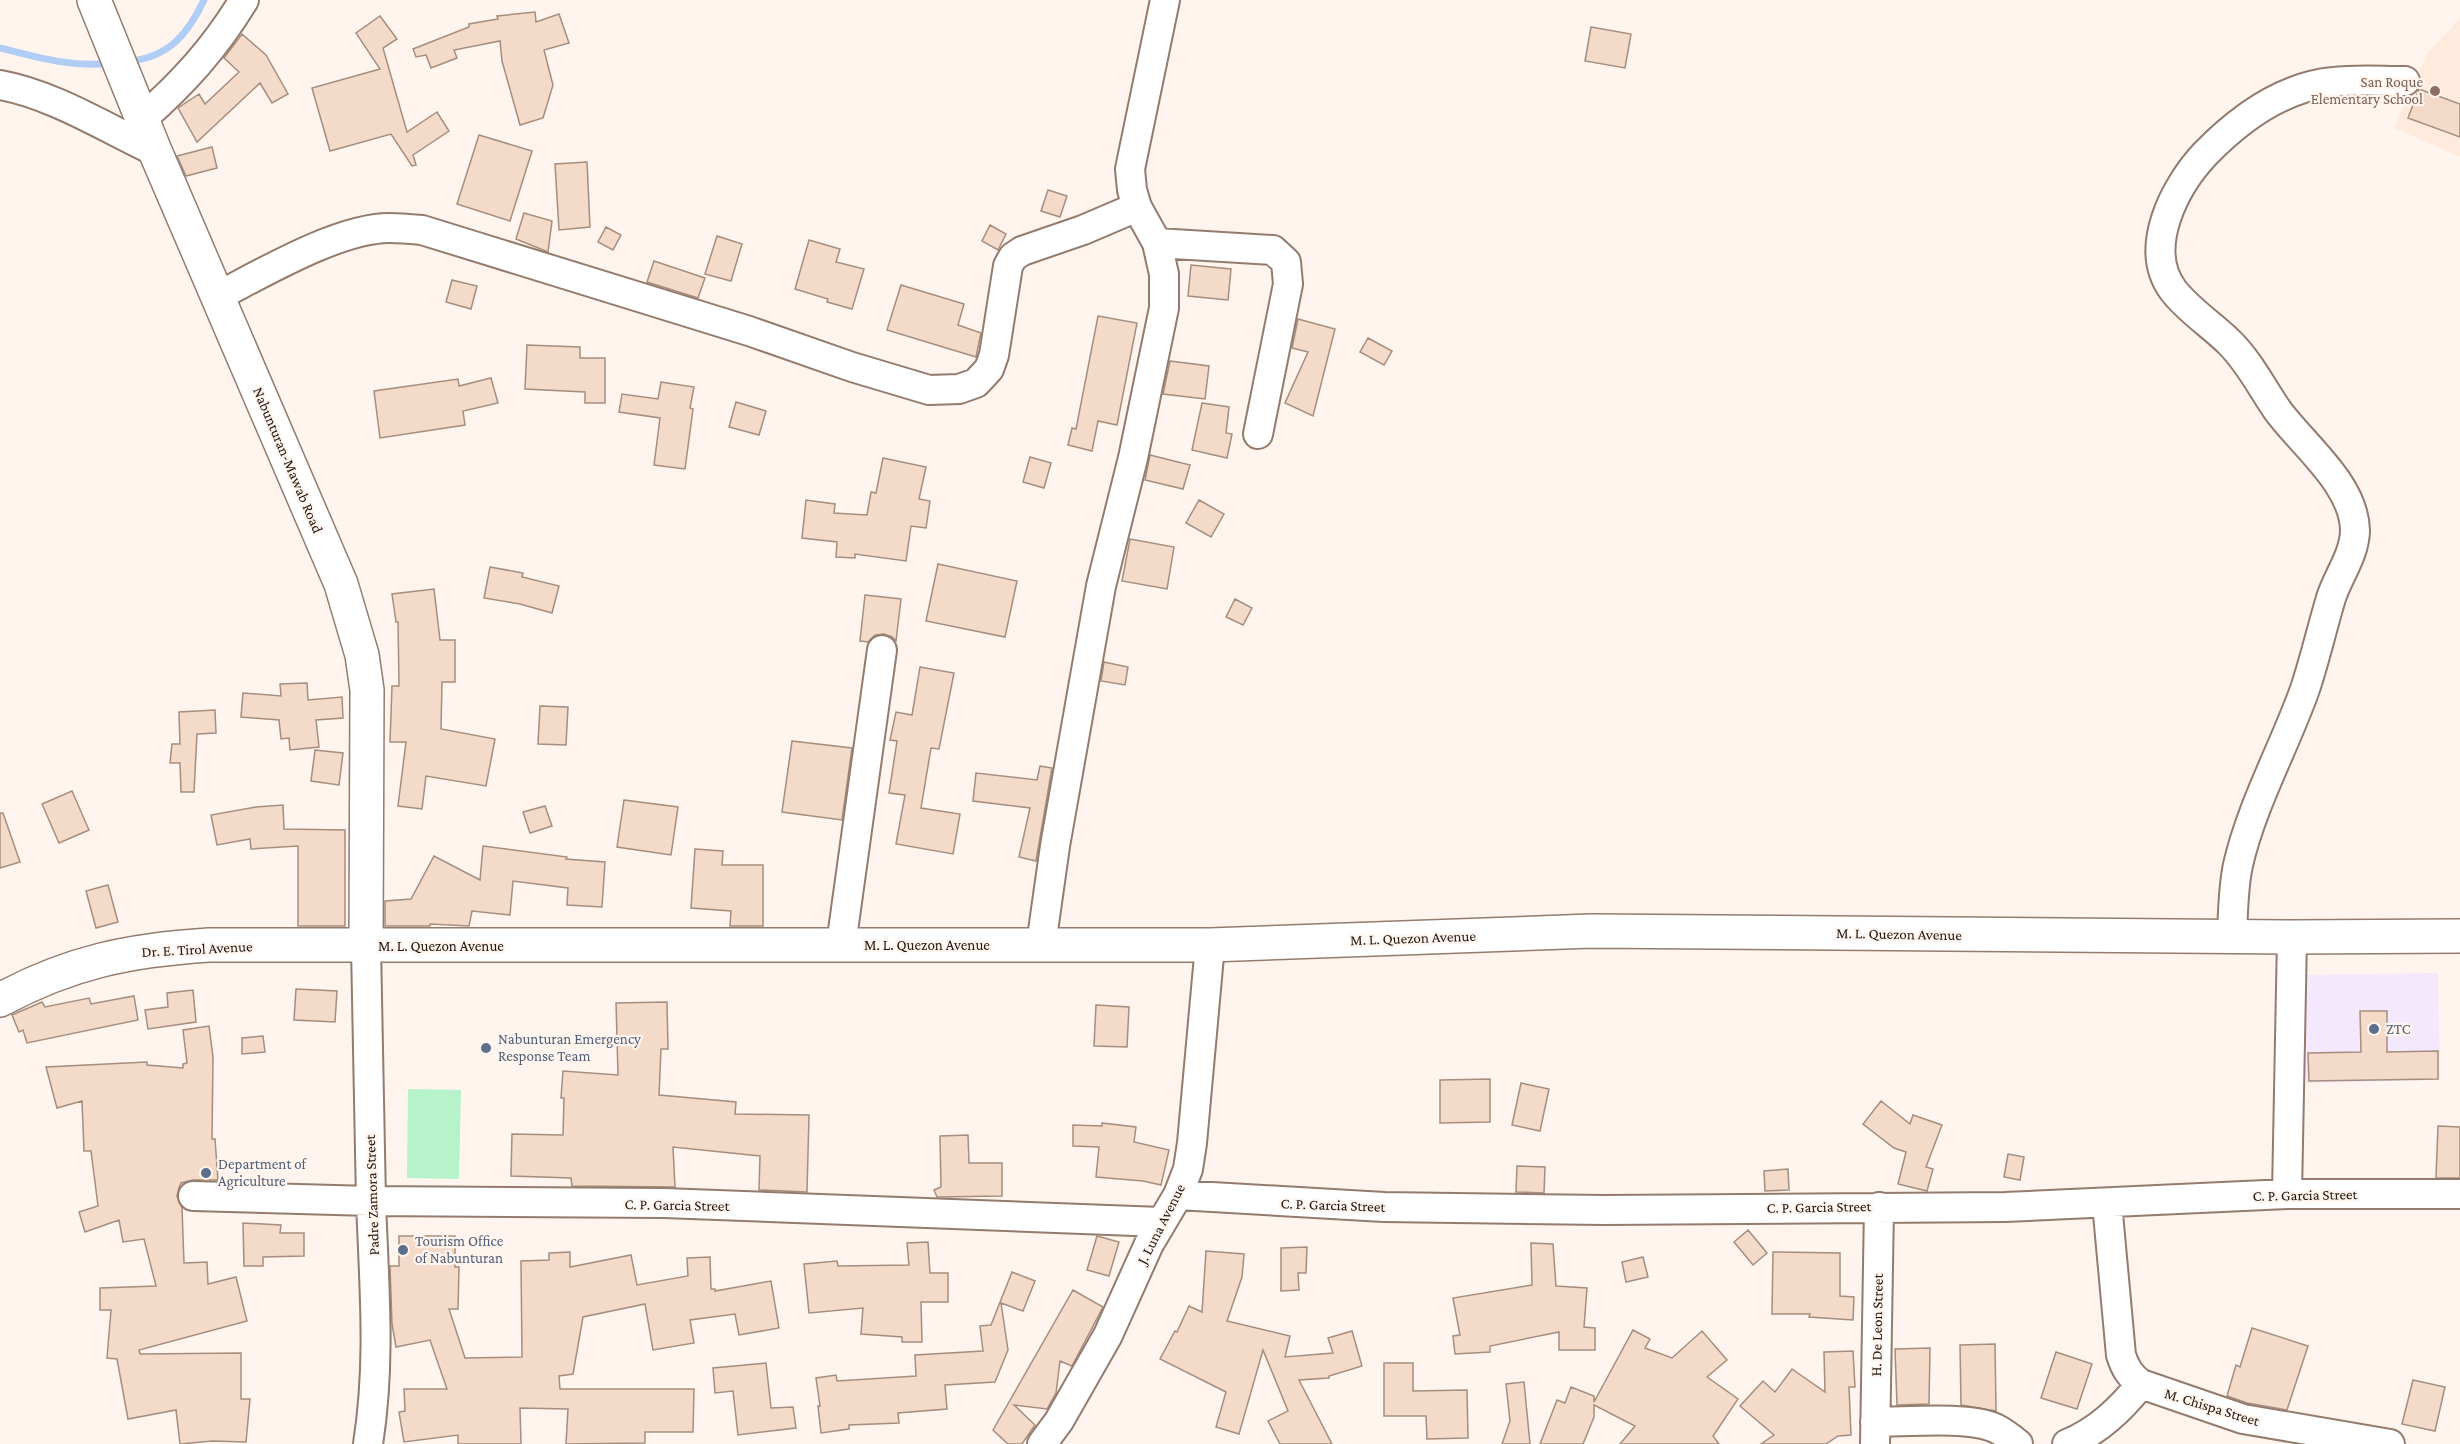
<svg xmlns="http://www.w3.org/2000/svg" width="2460" height="1444" viewBox="0 0 2460 1444" font-family="'Crimson Pro',serif">
  <style>
    .commercial { fill: #f3e8fc }
    .built { fill: #ffebde }
    .green { fill: #b6f2ca }
    .lines { fill: none; stroke-linecap: round; stroke-linejoin: round }
    .stream { stroke: #afcdf5; stroke-width: 7 }
    .building { fill: #f3dac9; stroke: #a58e7e; stroke-width: 1.5 }
    .minor-casing { stroke: #937c6d; stroke-width: 32 }
    .major-casing { stroke: #937c6d; stroke-width: 36 }
    .minor { stroke: #fff; stroke-width: 28 }
    .major { stroke: #fff; stroke-width: 33 }
    .education-dot { fill: #8d6e63; stroke: #fff4ee; stroke-width: 2 }
    .service-dot { fill: #5c6f8a; stroke: #fff4ee; stroke-width: 2 }
    .labels { text-anchor: middle; dominant-baseline: central; stroke-width: 4.5; stroke-linejoin: round; paint-order: stroke }
    .education-label { font-size: 15px; fill: #785e54; stroke: #fff4ee; text-anchor: end }
    .street-label { font-size: 15px; fill: #1f1610; stroke: #fff4ee }
    .service-label { font-size: 15px; fill: #4e5e75; stroke: #fff4ee; text-anchor: start }
  </style>
  <rect width="100%" height="100%" fill="#fff4ee"/>
  <!-- commercial -->
  <path class="commercial" d="M 2438,973 L 2440,1080 L 2306,1083 L 2304,975 Z"/>
  <!-- built -->
  <path class="built" d="M 2460,18 L 2460,157 L 2394,128 L 2427,54 Z"/>
  <!-- green -->
  <path class="green" d="M 408,1089 L 461,1090 L 459,1179 L 407,1178 Z"/>
  <g class="lines">
    <!-- stream -->
    <path class="stream" d="M 0,48 C 36,57 73,68 110,63
      M 130,61 C 169,57 188,34 204,0"/>
  </g>
  <!-- building -->
  <path class="building" d="M 535,12 L 536,22 L 559,14 L 569,43 L 544,50 L 553,85 L 543,118 L 520,125 L 502,61 L 500,41 L 454,50 L 457,58 L 431,68 L 426,55 L 416,57 L 413,49 L 469,27 L 469,24 L 498,19 L 497,16 Z
    M 380,16 L 397,39 L 383,48 L 407,132 L 437,112 L 449,131 L 413,155 L 416,165 L 412,166 L 391,134 L 330,151 L 312,88 L 380,69 L 356,33 Z
    M 1591,27 L 1631,34 L 1625,68 L 1585,61 Z
    M 242,34 L 266,55 L 288,94 L 272,103 L 260,83 L 197,142 L 178,108 L 199,94 L 205,104 L 239,72 L 224,58 Z
    M 2419,89 L 2460,104 L 2460,137 L 2408,118 Z
    M 479,135 L 532,151 L 510,221 L 457,204 Z
    M 212,147 L 217,168 L 186,176 L 177,156 Z
    M 587,162 L 590,227 L 559,230 L 555,164 Z
    M 1048,190 L 1067,196 L 1060,217 L 1041,211 Z
    M 524,213 L 552,221 L 548,252 L 516,239 Z
    M 990,225 L 1006,234 L 998,250 L 982,241 Z
    M 606,227 L 621,235 L 613,250 L 598,242 Z
    M 717,236 L 742,244 L 731,281 L 705,274 Z
    M 809,240 L 840,249 L 836,262 L 864,269 L 852,309 L 827,302 L 828,299 L 795,289 Z
    M 654,261 L 705,278 L 698,298 L 647,282 Z
    M 1191,265 L 1231,269 L 1228,300 L 1188,296 Z
    M 452,280 L 477,286 L 471,309 L 446,302 Z
    M 901,285 L 964,304 L 958,325 L 981,333 L 976,357 L 887,330 Z
    M 1098,316 L 1137,323 L 1117,425 L 1098,421 L 1092,451 L 1068,445 L 1072,428 L 1076,429 Z
    M 1298,319 L 1335,329 L 1313,416 L 1285,403 L 1308,352 L 1292,348 Z
    M 1368,338 L 1392,351 L 1384,365 L 1360,352 Z
    M 527,345 L 580,347 L 580,358 L 605,358 L 605,403 L 585,403 L 585,392 L 525,389 Z
    M 1170,361 L 1209,366 L 1205,399 L 1163,394 Z
    M 491,378 L 498,403 L 463,411 L 465,425 L 380,438 L 374,391 L 458,379 L 459,386 Z
    M 661,382 L 694,387 L 690,408 L 693,409 L 685,469 L 654,465 L 660,418 L 619,412 L 622,394 L 658,399 Z
    M 736,402 L 766,411 L 759,435 L 729,427 Z
    M 1202,403 L 1229,407 L 1226,433 L 1232,434 L 1227,458 L 1192,450 Z
    M 1150,455 L 1190,465 L 1183,489 L 1145,480 Z
    M 1030,457 L 1051,463 L 1044,488 L 1023,482 Z
    M 883,458 L 926,467 L 919,499 L 930,501 L 926,528 L 911,526 L 906,561 L 855,554 L 855,558 L 836,557 L 837,542 L 802,538 L 806,500 L 835,504 L 834,513 L 867,515 L 871,492 L 876,493 Z
    M 1199,500 L 1224,514 L 1211,537 L 1186,523 Z
    M 1130,539 L 1174,547 L 1167,589 L 1122,581 Z
    M 938,564 L 1017,581 L 1005,637 L 926,621 Z
    M 490,567 L 523,573 L 522,577 L 559,586 L 552,613 L 520,604 L 484,598 Z
    M 434,589 L 440,640 L 455,640 L 455,682 L 442,682 L 441,729 L 495,739 L 486,786 L 426,776 L 422,809 L 398,806 L 406,742 L 390,742 L 392,686 L 399,686 L 398,622 L 396,622 L 392,594 Z
    M 865,595 L 901,599 L 896,641 L 892,637 L 884,634 L 875,635 L 868,642 L 860,641 Z
    M 1235,599 L 1252,608 L 1243,625 L 1226,617 Z
    M 1104,662 L 1128,667 L 1125,685 L 1101,681 Z
    M 920,667 L 954,673 L 939,749 L 931,748 L 921,808 L 960,814 L 953,854 L 896,844 L 905,795 L 889,793 L 897,741 L 890,740 L 896,712 L 912,715 Z
    M 307,683 L 308,700 L 342,697 L 343,718 L 316,720 L 319,747 L 290,750 L 289,738 L 281,739 L 279,720 L 241,717 L 243,693 L 281,696 L 280,684 Z
    M 540,706 L 568,707 L 566,745 L 538,744 Z
    M 215,710 L 216,733 L 197,734 L 194,792 L 181,792 L 180,763 L 170,763 L 172,744 L 180,744 L 179,712 Z
    M 792,741 L 852,748 L 842,820 L 782,812 Z
    M 315,750 L 343,753 L 339,785 L 311,781 Z
    M 1040,766 L 1052,768 L 1036,861 L 1019,857 L 1030,808 L 973,801 L 976,773 L 1037,780 Z
    M 72,791 L 89,830 L 59,843 L 42,804 Z
    M 624,800 L 678,807 L 671,855 L 617,847 Z
    M 283,805 L 284,829 L 345,830 L 345,926 L 298,926 L 298,846 L 251,849 L 250,839 L 217,845 L 211,815 L 256,807 Z
    M 545,806 L 552,826 L 530,833 L 523,812 Z
    M 0,813 L 3,813 L 20,862 L 0,868 Z
    M 483,846 L 567,857 L 566,859 L 605,862 L 602,907 L 567,905 L 568,888 L 513,881 L 510,915 L 472,911 L 469,926 L 430,924 L 430,926 L 385,926 L 385,901 L 411,899 L 434,856 L 480,880 Z
    M 695,849 L 723,851 L 722,865 L 763,865 L 763,926 L 730,926 L 731,911 L 691,908 Z
    M 108,885 L 118,922 L 96,928 L 86,891 Z
    M 296,989 L 337,991 L 335,1022 L 294,1020 Z
    M 193,990 L 196,1022 L 148,1029 L 145,1010 L 168,1007 L 167,993 Z
    M 134,996 L 138,1020 L 27,1043 L 23,1030 L 19,1032 L 12,1015 L 42,1002 L 45,1007 L 89,998 L 91,1004 Z
    M 667,1002 L 668,1049 L 661,1049 L 659,1095 L 736,1102 L 735,1114 L 809,1115 L 807,1192 L 759,1190 L 760,1156 L 673,1147 L 675,1187 L 572,1186 L 571,1178 L 511,1176 L 512,1134 L 563,1135 L 564,1098 L 561,1098 L 563,1071 L 618,1075 L 616,1003 Z
    M 1096,1005 L 1129,1007 L 1127,1047 L 1094,1046 Z
    M 2360,1011 L 2387,1011 L 2387,1052 L 2438,1051 L 2438,1079 L 2309,1081 L 2308,1053 L 2361,1052 Z
    M 209,1026 L 213,1057 L 212,1139 L 215,1139 L 218,1180 L 193,1180 L 181,1183 L 179,1188 L 177,1196 L 182,1208 L 184,1263 L 207,1262 L 208,1284 L 236,1277 L 247,1321 L 139,1350 L 140,1354 L 241,1353 L 241,1399 L 250,1399 L 246,1442 L 212,1441 L 180,1444 L 176,1410 L 128,1419 L 117,1359 L 107,1358 L 111,1310 L 100,1310 L 100,1288 L 156,1286 L 144,1239 L 123,1242 L 119,1220 L 85,1232 L 79,1212 L 98,1206 L 91,1151 L 84,1151 L 82,1101 L 57,1108 L 46,1067 L 147,1062 L 147,1065 L 183,1068 L 183,1064 L 187,1063 L 183,1030 Z
    M 263,1036 L 265,1052 L 242,1054 L 242,1038 Z
    M 1490,1079 L 1490,1122 L 1440,1123 L 1440,1080 Z
    M 1521,1083 L 1549,1089 L 1540,1131 L 1512,1125 Z
    M 1881,1101 L 1910,1124 L 1913,1115 L 1942,1125 L 1926,1167 L 1933,1169 L 1927,1191 L 1898,1184 L 1906,1152 L 1894,1148 L 1863,1124 Z
    M 1102,1123 L 1136,1127 L 1134,1142 L 1169,1150 L 1161,1185 L 1143,1181 L 1096,1177 L 1099,1147 L 1073,1146 L 1073,1125 L 1102,1126 Z
    M 2438,1126 L 2460,1127 L 2460,1178 L 2436,1178 Z
    M 968,1135 L 969,1163 L 1002,1163 L 1002,1196 L 937,1197 L 934,1190 L 941,1187 L 940,1136 Z
    M 2008,1154 L 2024,1157 L 2020,1180 L 2004,1177 Z
    M 1517,1166 L 1545,1167 L 1544,1193 L 1516,1192 Z
    M 1788,1169 L 1789,1190 L 1765,1191 L 1764,1171 Z
    M 243,1223 L 281,1225 L 280,1233 L 304,1233 L 304,1256 L 263,1257 L 263,1266 L 244,1266 Z
    M 1748,1230 L 1767,1253 L 1753,1265 L 1734,1242 Z
    M 399,1236 L 455,1236 L 455,1267 L 459,1267 L 458,1309 L 449,1309 L 465,1358 L 522,1357 L 521,1261 L 549,1260 L 549,1253 L 570,1252 L 570,1267 L 631,1255 L 637,1285 L 688,1276 L 687,1258 L 710,1257 L 711,1289 L 715,1289 L 715,1291 L 771,1281 L 779,1328 L 739,1335 L 735,1314 L 690,1320 L 694,1343 L 653,1350 L 645,1304 L 583,1317 L 573,1374 L 559,1376 L 560,1389 L 694,1389 L 693,1432 L 645,1432 L 645,1443 L 566,1444 L 568,1409 L 520,1408 L 521,1444 L 458,1444 L 458,1435 L 404,1442 L 399,1412 L 405,1411 L 404,1389 L 447,1389 L 430,1340 L 396,1347 L 392,1324 L 390,1266 L 399,1266 Z
    M 1097,1236 L 1119,1242 L 1109,1276 L 1087,1270 Z
    M 928,1242 L 930,1273 L 948,1273 L 948,1302 L 921,1302 L 922,1342 L 902,1342 L 902,1337 L 861,1334 L 863,1308 L 809,1313 L 804,1264 L 837,1261 L 838,1266 L 909,1265 L 907,1243 Z
    M 1531,1243 L 1553,1244 L 1556,1286 L 1587,1288 L 1584,1327 L 1595,1328 L 1595,1350 L 1559,1350 L 1559,1332 L 1490,1346 L 1490,1352 L 1455,1354 L 1453,1336 L 1460,1335 L 1453,1298 L 1532,1285 Z
    M 1307,1247 L 1306,1273 L 1298,1273 L 1299,1290 L 1281,1291 L 1281,1248 Z
    M 1206,1251 L 1244,1254 L 1242,1277 L 1227,1321 L 1290,1336 L 1285,1357 L 1333,1353 L 1328,1338 L 1352,1331 L 1362,1366 L 1329,1376 L 1329,1378 L 1299,1380 L 1332,1444 L 1280,1444 L 1268,1421 L 1288,1411 L 1263,1350 L 1239,1434 L 1216,1427 L 1226,1392 L 1160,1359 L 1175,1331 L 1177,1332 L 1189,1306 L 1202,1312 Z
    M 1773,1252 L 1840,1253 L 1840,1296 L 1854,1297 L 1853,1320 L 1809,1317 L 1810,1314 L 1772,1314 Z
    M 1643,1257 L 1648,1277 L 1626,1282 L 1622,1262 Z
    M 1012,1272 L 1035,1281 L 1023,1311 L 1001,1303 L 1008,1350 L 995,1382 L 945,1385 L 947,1409 L 898,1413 L 899,1423 L 849,1425 L 849,1429 L 821,1433 L 818,1406 L 820,1406 L 816,1378 L 836,1375 L 837,1381 L 916,1376 L 915,1355 L 983,1351 L 980,1326 L 991,1325 Z
    M 1073,1290 L 1103,1307 L 1072,1366 L 1060,1361 L 1056,1393 L 1047,1409 L 1014,1405 L 1035,1425 L 1022,1444 L 1008,1444 L 993,1430 Z
    M 2252,1328 L 2308,1346 L 2287,1410 L 2247,1403 L 2227,1396 L 2236,1365 L 2240,1367 Z
    M 1633,1330 L 1650,1339 L 1645,1348 L 1672,1358 L 1702,1331 L 1727,1360 L 1707,1377 L 1738,1399 L 1713,1436 L 1719,1444 L 1620,1444 L 1635,1426 L 1594,1405 L 1594,1417 L 1583,1444 L 1540,1444 L 1557,1400 L 1565,1403 L 1571,1387 L 1594,1396 L 1594,1402 Z
    M 1995,1344 L 1996,1411 L 1961,1405 L 1960,1345 Z
    M 1930,1348 L 1929,1404 L 1897,1405 L 1895,1349 Z
    M 1853,1351 L 1855,1387 L 1849,1387 L 1851,1435 L 1838,1436 L 1826,1444 L 1761,1444 L 1774,1435 L 1740,1406 L 1763,1381 L 1775,1392 L 1792,1369 L 1825,1392 L 1824,1352 Z
    M 2056,1352 L 2092,1364 L 2077,1409 L 2041,1398 Z
    M 766,1363 L 771,1408 L 793,1407 L 796,1428 L 738,1435 L 733,1391 L 715,1393 L 713,1368 Z
    M 1384,1363 L 1413,1363 L 1413,1391 L 1467,1390 L 1468,1438 L 1427,1439 L 1426,1416 L 1384,1416 Z
    M 2413,1380 L 2445,1387 L 2435,1431 L 2402,1424 Z
    M 1524,1382 L 1530,1444 L 1502,1444 L 1510,1421 L 1506,1384 Z"/>
  <g class="lines">
    <defs>
      <path id="minor" d="M 0,85 C 52,94 106,128 155,151
        M 142,119 C 183,83 215,48 244,0
        M 1157,243 L 1273,250 L 1286,262 L 1288,284 L 1258,434
        M 218,296 C 263,273 339,228 389,228 C 400,228 411,229 422,230 L 749,331 L 852,367 L 929,390 L 959,389 L 976,383 L 989,369 L 994,355 L 1008,266 L 1013,257 L 1022,251 L 1083,230 L 1137,207
        M 2232,937 C 2233,913 2233,888 2238,865 C 2252,804 2284,748 2305,689 C 2315,659 2322,628 2331,598 C 2338,576 2355,554 2355,530 C 2354,484 2303,445 2278,411 C 2262,388 2250,363 2230,343 C 2212,325 2188,310 2173,290 C 2142,248 2175,186 2205,154 C 2239,119 2282,87 2333,82 C 2356,79 2381,81 2405,81
        M 841,945 L 882,650
        M 1041,945 L 1055,846 L 1101,586 L 1133,458 L 1164,308 L 1164,274 L 1157,243 L 1137,207 L 1132,190 L 1130,169 L 1165,0
        M 366,946 C 368,1031 369,1117 371,1202 C 374,1284 381,1362 368,1444
        M 2287,1194 L 2292,937
        M 1178,1195 L 1384,1207 L 1605,1210 L 2005,1207 L 2287,1194 L 2460,1194
        M 193,1196 L 371,1201 L 664,1203 L 1161,1222
        M 2107,1203 L 2121,1355 C 2125,1368 2130,1376 2141,1384 L 2243,1419 L 2390,1444
        M 1875,1422 C 1907,1422 1967,1416 1995,1428 C 2003,1432 2011,1438 2018,1444
        M 1042,1444 L 1059,1421 L 1108,1335 L 1149,1244 L 1178,1195 L 1188,1169 L 1192,1143 L 1210,945
        M 1875,1444 L 1879,1207
        M 2067,1444 C 2098,1431 2120,1410 2141,1384"/>
      <path id="major" d="M 94,0 L 155,151 L 341,584 L 362,655 L 367,690 L 366,946
        M 0,1000 C 70,962 130,950 209,945 L 1210,945 L 1591,931 L 2292,937 L 2460,936"/>
    </defs>
    <!-- minor casing -->
    <use href="#minor" class="minor-casing"/>
    <!-- major casing -->
    <use href="#major" class="major-casing"/>
    <!-- minor -->
    <use href="#minor" class="minor"/>
    <!-- major -->
    <use href="#major" class="major"/>
  </g>
  <!-- markers -->
  <circle class="education-dot" cx="2435" cy="91" r="6"/>
  <g class="service-dot">
    <circle cx="2374" cy="1029" r="6"/>
    <circle cx="486" cy="1048" r="6"/>
    <circle cx="206" cy="1173" r="6"/>
    <circle cx="403" cy="1250" r="6"/>
  </g>
  <g class="labels">
    <!-- education labels -->
    <g class="education-label">
      <text x="2423" y="82">San Roque<tspan x="2423" dy="17">Elementary School</tspan></text>
    </g>
    <!-- street labels -->
    <g class="street-label">
      <text transform="translate(288 460) rotate(67)">Nabunturan-Mawab Road</text>
      <text transform="translate(1899 934) rotate(1)">M. L. Quezon Avenue</text>
      <text transform="translate(1413 938) rotate(-2)">M. L. Quezon Avenue</text>
      <text x="927" y="945">M. L. Quezon Avenue</text>
      <text x="441" y="946">M. L. Quezon Avenue</text>
      <text transform="translate(197 949) rotate(-3)">Dr. E. Tirol Avenue</text>
      <text transform="translate(372 1195) rotate(-92)">Padre Zamora Street</text>
      <text transform="translate(2305 1195) rotate(-1)">C. P. Garcia Street</text>
      <text transform="translate(677 1205) rotate(1)">C. P. Garcia Street</text>
      <text transform="translate(1333 1205) rotate(2)">C. P. Garcia Street</text>
      <text transform="translate(1819 1207) rotate(-1)">C. P. Garcia Street</text>
      <text transform="translate(1161 1224) rotate(-63)">J. Luna Avenue</text>
      <text transform="translate(1877 1325) rotate(-89)">H. De Leon Street</text>
      <text transform="translate(2212 1407) rotate(17)">M. Chispa Street</text>
    </g>
    <!-- service labels -->
    <g class="service-label">
      <text x="2386" y="1029">ZTC</text>
      <text x="498" y="1039">Nabunturan Emergency<tspan x="498" dy="17">Response Team</tspan></text>
      <text x="218" y="1164">Department of<tspan x="218" dy="17">Agriculture</tspan></text>
      <text x="415" y="1241">Tourism Office<tspan x="415" dy="17">of Nabunturan</tspan></text>
    </g>
  </g>
</svg>
